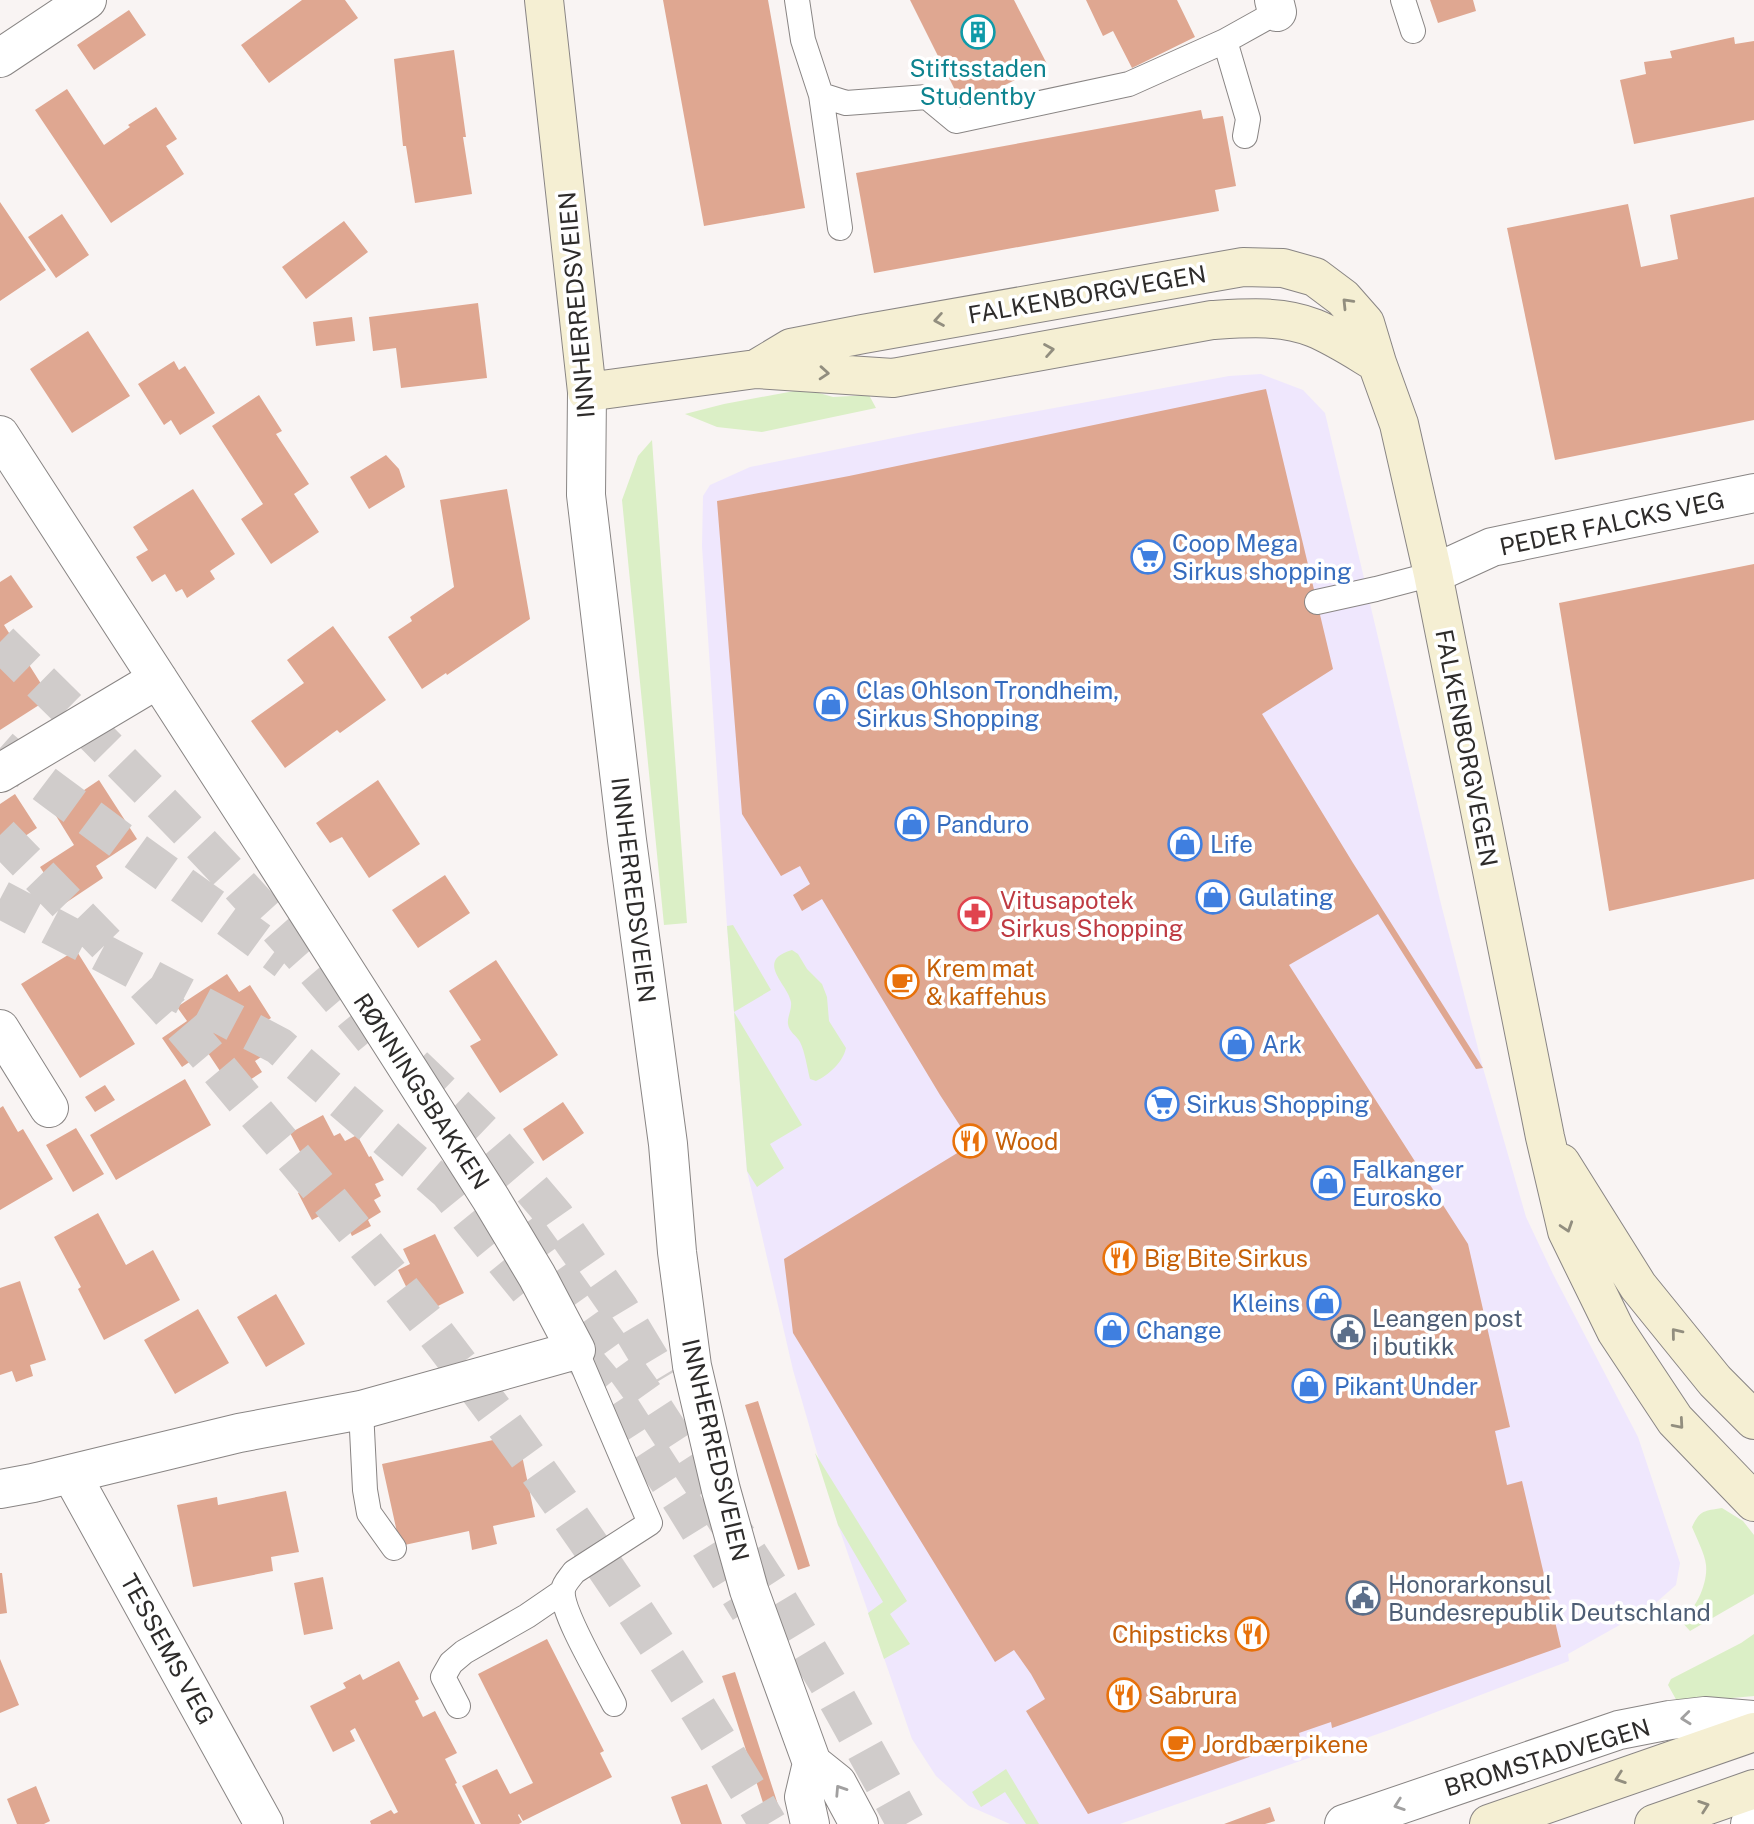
<svg xmlns="http://www.w3.org/2000/svg" width="1754" height="1824" viewBox="0 0 1754 1824" font-family="'Public Sans',sans-serif">
  <style>
    .commercial { fill: #efe7fd }
    .green { fill: #dbefc6 }
    .building { fill: #dfa791 }
    .lines { fill: none; stroke-linecap: round; stroke-linejoin: round }
    .highway-tunnel { stroke: #d0cccb; stroke-width: 38; stroke-dasharray: 38 19; stroke-linecap: butt }
    .lane-casing { stroke: #898584; stroke-width: 26 }
    .street-casing { stroke: #898584; stroke-width: 40 }
    .secondary-casing { stroke: #898584; stroke-width: 40 }
    .lane { stroke: #fff; stroke-width: 24 }
    .street { stroke: #fff; stroke-width: 38 }
    .secondary { stroke: #f5efd3; stroke-width: 38 }
    .oneway { stroke: #928e7f }
    .oneway2 { stroke: #a1a0a0 }
    .labels { text-anchor: middle; dominant-baseline: central; stroke-width: 7; stroke-linejoin: round; paint-order: stroke }
    .culture-label { font-size: 24px; fill: #0d838f; stroke: #fff }
    .street-label { font-size: 24px; fill: #2e2c2b; stroke: #fff }
    .shop-label { font-size: 24px; fill: #366cbe; stroke: #fff; text-anchor: start }
    .health-label { font-size: 24px; fill: #be3a42; stroke: #fff; text-anchor: start }
    .food-label { font-size: 24px; fill: #c56008; stroke: #fff; text-anchor: start }
    .service-label { font-size: 24px; fill: #4e5e75; stroke: #fff; text-anchor: start }
  </style>
  <rect width="100%" height="100%" fill="#f9f4f3"/>
  <!-- commercial -->
  <path class="commercial" d="M 1261,374 L 1303,390 L 1325,413 L 1440,900 L 1483,1068 L 1526,1217 L 1553,1274 L 1638,1437 L 1680,1563 L 1676,1585 L 1650,1608 L 1568,1654 L 1569,1661 L 1392,1729 L 1120,1824 L 1010,1824 L 969,1806 L 936,1776 L 912,1739 L 838,1525 L 793,1370 L 747,1171 L 727,926 L 702,546 L 703,496 L 710,485 L 750,467 L 923,432 L 1229,376 Z"/>
  <!-- green -->
  <path class="green" d="M 805,389 L 833,397 L 869,395 L 876,408 L 762,432 L 717,427 L 685,414 L 724,404 Z
    M 652,440 L 687,923 L 664,925 L 622,500 L 638,456 Z
    M 733,925 L 771,990 L 734,1012 L 802,1125 L 770,1144 L 784,1168 L 757,1187 L 747,1171 L 727,926 Z
    M 792,950 L 798,954 L 807,969 L 822,984 L 827,997 L 829,1021 L 846,1048 C 843,1062 829,1075 816,1081 L 810,1079 C 807,1067 805,1052 800,1042 C 796,1035 789,1032 788,1024 C 787,1017 792,1010 791,1002 C 788,984 754,961 792,950 Z
    M 815,1453 L 907,1601 L 890,1614 L 910,1644 L 884,1659 L 868,1613 L 883,1602 L 838,1525 Z
    M 1722,1508 L 1743,1521 L 1754,1535 L 1754,1594 L 1690,1631 L 1680,1620 C 1696,1611 1708,1583 1706,1565 C 1705,1554 1696,1537 1692,1527 C 1700,1510 1704,1511 1722,1508 Z
    M 1754,1634 L 1754,1696 L 1678,1703 L 1668,1685 L 1671,1679 L 1741,1643 Z
    M 1006,1769 L 1039,1824 L 1026,1824 L 1005,1792 L 981,1807 L 972,1792 Z"/>
  <!-- building -->
  <path class="building" d="M 302,0 L 345,0 L 358,18 L 269,83 L 241,45 Z
    M 663,0 L 768,0 L 805,208 L 704,226 Z
    M 910,0 L 1014,0 L 1047,64 L 963,106 Z
    M 1086,0 L 1177,0 L 1195,37 L 1132,68 L 1113,31 L 1103,36 Z
    M 1430,0 L 1473,0 L 1476,11 L 1438,23 Z
    M 129,10 L 146,35 L 94,70 L 77,45 Z
    M 1734,37 L 1735,44 L 1754,41 L 1754,120 L 1634,144 L 1620,80 L 1646,74 L 1644,62 L 1672,58 L 1670,51 Z
    M 454,50 L 466,137 L 463,137 L 472,194 L 415,203 L 406,146 L 403,146 L 394,59 Z
    M 67,89 L 104,145 L 130,127 L 128,125 L 156,107 L 177,139 L 166,146 L 184,174 L 111,223 L 35,110 Z
    M 1201,110 L 1203,119 L 1223,116 L 1236,186 L 1215,190 L 1219,211 L 874,273 L 856,173 Z
    M 1754,197 L 1754,420 L 1555,460 L 1507,228 L 1628,204 L 1641,267 L 1678,259 L 1670,215 Z
    M 0,202 L 46,270 L 0,301 Z
    M 62,214 L 89,255 L 56,278 L 28,237 Z
    M 344,221 L 368,252 L 306,299 L 282,267 Z
    M 478,303 L 487,378 L 401,388 L 396,348 L 373,351 L 369,317 Z
    M 352,317 L 355,341 L 316,346 L 313,322 Z
    M 88,331 L 130,396 L 72,433 L 30,369 Z
    M 174,361 L 179,370 L 185,366 L 215,413 L 180,435 L 171,420 L 164,425 L 138,384 Z
    M 1266,389 L 1333,669 L 1262,714 L 1353,863 L 1483,1068 L 1476,1069 L 1378,914 L 1289,965 L 1468,1244 L 1510,1427 L 1495,1431 L 1507,1485 L 1522,1481 L 1561,1647 L 1332,1728 L 1331,1722 L 1299,1733 L 1300,1739 L 1088,1814 L 1026,1711 L 1045,1699 L 1031,1674 L 1014,1650 L 995,1662 L 793,1333 L 784,1259 L 972,1144 L 940,1095 L 822,899 L 802,911 L 793,895 L 810,884 L 800,866 L 781,876 L 742,814 L 717,501 L 849,476 Z
    M 259,395 L 282,431 L 276,434 L 309,484 L 294,494 L 319,532 L 271,564 L 241,519 L 263,504 L 212,426 Z
    M 386,455 L 399,469 L 405,487 L 369,509 L 350,477 Z
    M 193,489 L 235,554 L 210,571 L 215,579 L 187,598 L 182,589 L 176,592 L 165,574 L 152,582 L 136,557 L 148,550 L 133,527 Z
    M 507,489 L 530,619 L 447,675 L 446,673 L 422,689 L 388,637 L 412,621 L 410,617 L 454,587 L 440,500 Z
    M 1754,564 L 1754,879 L 1609,911 L 1559,603 Z
    M 11,575 L 33,607 L 4,625 L 50,698 L 0,730 L 0,582 Z
    M 333,626 L 386,700 L 340,733 L 337,730 L 285,768 L 251,721 L 304,683 L 287,660 Z
    M 99,780 L 137,839 L 96,866 L 103,878 L 64,904 L 40,867 L 74,845 L 53,811 Z
    M 378,780 L 420,844 L 369,878 L 342,837 L 330,843 L 316,823 Z
    M 15,794 L 37,828 L 0,853 L 0,804 Z
    M 445,875 L 470,913 L 418,948 L 392,910 Z
    M 76,950 L 135,1044 L 80,1078 L 21,984 Z
    M 496,960 L 558,1055 L 500,1093 L 470,1046 L 481,1040 L 449,991 Z
    M 227,974 L 239,992 L 250,985 L 271,1018 L 260,1025 L 275,1048 L 255,1061 L 262,1072 L 239,1087 L 232,1076 L 226,1080 L 208,1053 L 192,1063 L 191,1061 L 182,1067 L 162,1038 L 187,1021 L 177,1007 Z
    M 185,1079 L 211,1125 L 116,1180 L 90,1135 Z
    M 105,1085 L 115,1100 L 95,1112 L 85,1097 Z
    M 563,1102 L 584,1133 L 543,1161 L 523,1129 Z
    M 3,1106 L 18,1132 L 23,1129 L 53,1179 L 0,1210 L 0,1108 Z
    M 323,1115 L 334,1136 L 340,1133 L 345,1141 L 357,1135 L 369,1157 L 371,1156 L 384,1180 L 375,1184 L 381,1196 L 374,1200 L 381,1212 L 368,1220 L 371,1226 L 352,1236 L 349,1230 L 337,1236 L 325,1213 L 312,1220 L 298,1193 L 311,1187 L 299,1164 L 305,1161 L 290,1133 Z
    M 76,1128 L 104,1174 L 73,1192 L 46,1145 Z
    M 98,1213 L 126,1265 L 153,1250 L 180,1300 L 104,1340 L 78,1289 L 81,1287 L 54,1237 Z
    M 435,1234 L 464,1293 L 432,1309 L 430,1302 L 417,1309 L 398,1270 L 410,1264 L 403,1249 Z
    M 20,1281 L 46,1360 L 30,1365 L 33,1376 L 16,1382 L 12,1371 L 0,1375 L 0,1288 Z
    M 276,1294 L 305,1344 L 266,1367 L 237,1317 Z
    M 198,1309 L 229,1363 L 175,1394 L 144,1340 Z
    M 758,1401 L 810,1566 L 798,1570 L 745,1405 Z
    M 507,1437 L 520,1446 L 535,1517 L 493,1526 L 497,1544 L 472,1550 L 469,1531 L 400,1546 L 382,1464 Z
    M 286,1491 L 299,1552 L 271,1557 L 273,1571 L 193,1587 L 177,1505 L 217,1497 L 218,1505 Z
    M 0,1573 L 2,1573 L 7,1613 L 0,1614 Z
    M 323,1577 L 333,1629 L 304,1635 L 294,1583 Z
    M 547,1639 L 604,1751 L 600,1753 L 612,1777 L 523,1821 L 519,1814 L 518,1815 L 522,1822 L 519,1824 L 481,1824 L 462,1786 L 497,1769 L 510,1794 L 533,1783 L 478,1674 Z
    M 0,1659 L 19,1705 L 0,1713 Z
    M 399,1661 L 419,1699 L 415,1701 L 423,1717 L 435,1711 L 457,1753 L 445,1759 L 457,1783 L 455,1784 L 475,1824 L 371,1824 L 370,1821 L 391,1810 L 394,1814 L 398,1812 L 355,1728 L 350,1731 L 355,1741 L 333,1752 L 310,1706 L 346,1688 L 343,1683 L 360,1674 L 363,1680 Z
    M 735,1672 L 781,1814 L 768,1818 L 722,1676 Z
    M 707,1784 L 722,1824 L 681,1824 L 671,1797 Z
    M 36,1786 L 50,1821 L 44,1824 L 17,1824 L 7,1799 Z
    M 1270,1807 L 1275,1821 L 1265,1824 L 1224,1824 Z"/>
  <g class="lines">
    <!-- highway-tunnel -->
    <path class="highway-tunnel" d="M 0,642 C 130,769 259,898 373,1039
      M 0,748 C 27,772 56,793 85,814 C 151,864 220,911 286,961
      M 0,835 L 106,944
      M 0,899 L 279,1046 L 448,1191 L 540,1304
      M 145,984 C 184,1026 219,1070 256,1113 C 446,1334 620,1572 768,1824
      M 414,1066 L 485,1134 L 555,1216 L 620,1309 L 662,1379
      M 523,1225 L 651,1404 L 775,1595 L 832,1690 L 906,1824
      M 582,1357 L 608,1388 L 684,1505 L 749,1610"/>
    <defs>
      <path id="lane" d="M 797,0 L 803,40 L 821,95 L 846,103 L 927,97 L 956,121 L 1129,84 L 1225,41 L 1277,12
        M 1403,0 L 1413,31
        M 1225,41 L 1248,119 L 1245,136
        M 821,95 L 840,228
        M 1317,602 L 1376,589 L 1433,574
        M 576,1350 L 650,1523 L 574,1572 C 570,1578 564,1583 563,1590 C 560,1611 603,1682 614,1704
        M 361,1410 L 365,1490 L 369,1513 L 394,1548
        M 458,1706 L 443,1677 L 451,1663 L 464,1652 L 527,1616 L 562,1592"/>
      <path id="street" d="M 1274,0 L 1277,12
        M 0,58 L 87,0
        M 587,392 L 586,495 L 627,840 L 668,1144 L 677,1252 L 692,1366 L 721,1490 L 749,1590 L 812,1763 L 837,1783 L 859,1824
        M 0,435 L 262,840 L 491,1199 L 537,1276 L 576,1350 L 361,1410 L 239,1433 L 33,1483 L 0,1489
        M 1433,574 L 1492,547 L 1754,493
        M 0,773 L 158,679
        M 0,1029 L 49,1108
        M 71,1474 L 264,1824
        M 810,1824 L 804,1797 L 812,1763
        M 1344,1824 L 1619,1730 L 1670,1720 L 1705,1716 L 1754,1720
        M 1750,1824 L 1754,1820"/>
      <path id="secondary" d="M 544,0 L 587,392 L 756,369 L 893,378 L 1212,320 C 1246,318 1282,315 1314,328 C 1336,337 1357,351 1377,363
        M 756,369 L 791,348 L 863,334 L 1243,267 L 1283,268 L 1315,277 L 1343,298 L 1365,323 L 1377,363 L 1399,424 L 1433,574 L 1545,1137 L 1567,1231 L 1616,1331 L 1675,1420 L 1754,1502
        M 1561,1163 L 1638,1286 L 1715,1381 L 1754,1420
        M 1489,1824 L 1754,1732
        M 1654,1824 L 1754,1789"/>
    </defs>
    <!-- lane casing -->
    <use href="#lane" class="lane-casing"/>
    <!-- street casing -->
    <use href="#street" class="street-casing"/>
    <!-- secondary casing -->
    <use href="#secondary" class="secondary-casing"/>
    <!-- lane -->
    <use href="#lane" class="lane"/>
    <!-- street -->
    <use href="#street" class="street"/>
    <!-- secondary -->
    <use href="#secondary" class="secondary"/>
  </g>
  <!-- one-way arrows -->
  <defs><path id="oneway-chevron" d="M-2-3.5L2.5 0L-2 3.5" fill="none" stroke-width="1.6" stroke-linecap="round" stroke-linejoin="round" transform="scale(1.75)"/></defs>
  <g class="oneway">
    <use href="#oneway-chevron" transform="translate(1347 303) rotate(-134)"/>
    <use href="#oneway-chevron" transform="translate(939 320) rotate(170)"/>
    <use href="#oneway-chevron" transform="translate(1049 350) rotate(-10)"/>
    <use href="#oneway-chevron" transform="translate(824 373) rotate(4)"/>
    <use href="#oneway-chevron" transform="translate(1567 1227) rotate(72)"/>
    <use href="#oneway-chevron" transform="translate(1676 1333) rotate(-129)"/>
    <use href="#oneway-chevron" transform="translate(1679 1424) rotate(49)"/>
    <use href="#oneway-chevron" transform="translate(1620 1778) rotate(161)"/>
    <use href="#oneway-chevron" transform="translate(1704 1806) rotate(-19)"/>
  </g>
  <g class="oneway2">
    <use href="#oneway-chevron" transform="translate(1686 1718) rotate(174)"/>
    <use href="#oneway-chevron" transform="translate(840 1790) rotate(-123)"/>
    <use href="#oneway-chevron" transform="translate(1399 1805) rotate(161)"/>
  </g>
  <!-- icons -->
  <defs>
    <symbol id="building-ring" viewBox="-11 -11 22 22"><circle r="9.5" fill="#fff" stroke="#0f9aa8" stroke-width="1.5"/><path d="M-4-6H4V6H1V3H-1V6H-4ZM-2.5-4.3h1.7v1.8h-1.7ZM.8-4.3h1.7v1.8H.8ZM-2.5-1h1.7V.8h-1.7ZM.8-1h1.7V.8H.8Z" fill="#0f9aa8"/></symbol>
    <symbol id="supermarket-ring" viewBox="-11 -11 22 22"><circle r="9.5" fill="#fff" stroke="#3f7fe0" stroke-width="1.5"/><path d="M-6-5.5h2.5l.6 2H6L4.5 2H-2.5L-4.4-4H-6ZM-1.5 3.2a1.3 1.3 0 1 0 .1 0ZM3 3.2a1.3 1.3 0 1 0 .1 0Z" fill="#3f7fe0"/></symbol>
    <symbol id="shop-ring" viewBox="-11 -11 22 22"><circle r="9.5" fill="#fff" stroke="#3f7fe0" stroke-width="1.5"/><path d="M-5-2.5h2.3a2.7 3.5 0 0 1 5.4 0H5L5.5 6h-11ZM-1.5-2.5h3a1.5 2.3 0 0 0-3 0Z" fill="#3f7fe0"/></symbol>
    <symbol id="pharmacy-ring" viewBox="-11 -11 22 22"><circle r="9.5" fill="#fff" stroke="#e0444e" stroke-width="1.5"/><path d="M-2-6h4v4h4v4h-4v4h-4v-4h-4v-4h4Z" fill="#e0444e"/></symbol>
    <symbol id="cafe-ring" viewBox="-11 -11 22 22"><circle r="9.5" fill="#fff" stroke="#e8710a" stroke-width="1.5"/><path d="M-5.5-4.5H6V0H3Q3 3.5 0 3.5H-2.5Q-5.5 3.5-5.5 0ZM3-3.2v2h1.7v-2ZM-6 4.5H4V6H-6Z" fill="#e8710a"/></symbol>
    <symbol id="restaurant-ring" viewBox="-11 -11 22 22"><circle r="9.5" fill="#fff" stroke="#e8710a" stroke-width="1.5"/><path d="M-5-6h1v4h1v-4h1v4h1v-4h1v5L-1.5 .5V6h-2V.5L-5-1ZM5-6V6H3V1.5H1.5Q1.5-4 5-6Z" fill="#e8710a"/></symbol>
    <symbol id="civic-ring" viewBox="-11 -11 22 22"><circle r="9.5" fill="#fff" stroke="#5c6f8a" stroke-width="1.5"/><path d="M-.6-6.5H3V-4.5H.6V-3L4-1V1h2V6H-6V1h2V-1L-.6-3ZM-1.2 2.5V6h2.4V2.5Z" fill="#5c6f8a"/></symbol>
  </defs>
  <g fill-rule="evenodd">
    <use href="#building-ring" x="959" y="13" width="38" height="38"/>
    <use href="#supermarket-ring" x="1129" y="538" width="38" height="38"/>
    <use href="#shop-ring" x="812" y="685" width="38" height="38"/>
    <use href="#shop-ring" x="893" y="805" width="38" height="38"/>
    <use href="#shop-ring" x="1166" y="825" width="38" height="38"/>
    <use href="#shop-ring" x="1194" y="878" width="38" height="38"/>
    <use href="#pharmacy-ring" x="956" y="895" width="38" height="38"/>
    <use href="#cafe-ring" x="883" y="963" width="38" height="38"/>
    <use href="#shop-ring" x="1218" y="1025" width="38" height="38"/>
    <use href="#supermarket-ring" x="1143" y="1085" width="38" height="38"/>
    <use href="#restaurant-ring" x="951" y="1122" width="38" height="38"/>
    <use href="#shop-ring" x="1309" y="1164" width="38" height="38"/>
    <use href="#restaurant-ring" x="1101" y="1239" width="38" height="38"/>
    <use href="#shop-ring" x="1305" y="1284" width="38" height="38"/>
    <use href="#shop-ring" x="1093" y="1311" width="38" height="38"/>
    <use href="#civic-ring" x="1329" y="1313" width="38" height="38"/>
    <use href="#shop-ring" x="1290" y="1367" width="38" height="38"/>
    <use href="#civic-ring" x="1344" y="1579" width="38" height="38"/>
    <use href="#restaurant-ring" x="1233" y="1615" width="38" height="38"/>
    <use href="#restaurant-ring" x="1105" y="1676" width="38" height="38"/>
    <use href="#cafe-ring" x="1159" y="1725" width="38" height="38"/>
  </g>
  <g class="labels">
    <!-- culture labels -->
    <g class="culture-label">
      <text x="978" y="68">Stiftsstaden<tspan x="978" dy="28">Studentby</tspan></text>
    </g>
    <!-- street labels -->
    <g class="street-label">
      <text transform="translate(1087 294) rotate(-10)">FALKENBORGVEGEN</text>
      <text transform="translate(576 305) rotate(-95)">INNHERREDSVEIEN</text>
      <text transform="translate(1612 523) rotate(-12)">PEDER FALCKS VEG</text>
      <text transform="translate(1467 748) rotate(79)">FALKENBORGVEGEN</text>
      <text transform="translate(634 890) rotate(83)">INNHERREDSVEIEN</text>
      <text transform="translate(422 1091) rotate(57)">RØNNINGSBAKKEN</text>
      <text transform="translate(716 1450) rotate(77)">INNHERREDSVEIEN</text>
      <text transform="translate(168 1649) rotate(61)">TESSEMS VEG</text>
      <text transform="translate(1547 1757) rotate(-17)">BROMSTADVEGEN</text>
    </g>
    <!-- shop labels -->
    <g class="shop-label">
      <text x="1172" y="543">Coop Mega<tspan x="1172" dy="28">Sirkus shopping</tspan></text>
      <text x="856" y="690">Clas Ohlson Trondheim,<tspan x="856" dy="28">Sirkus Shopping</tspan></text>
      <text x="936" y="824">Panduro</text>
      <text x="1210" y="844">Life</text>
      <text x="1238" y="897">Gulating</text>
      <text x="1262" y="1044">Ark</text>
      <text x="1186" y="1104">Sirkus Shopping</text>
      <text x="1352" y="1169">Falkanger<tspan x="1352" dy="28">Eurosko</tspan></text>
      <text x="1300" y="1303" text-anchor="end">Kleins</text>
      <text x="1136" y="1330">Change</text>
      <text x="1334" y="1386">Pikant Under</text>
    </g>
    <!-- health labels -->
    <g class="health-label">
      <text x="1000" y="900">Vitusapotek<tspan x="1000" dy="28">Sirkus Shopping</tspan></text>
    </g>
    <!-- food labels -->
    <g class="food-label">
      <text x="926" y="968">Krem mat<tspan x="926" dy="28">&amp; kaffehus</tspan></text>
      <text x="995" y="1141">Wood</text>
      <text x="1144" y="1258">Big Bite Sirkus</text>
      <text x="1228" y="1634" text-anchor="end">Chipsticks</text>
      <text x="1148" y="1695">Sabrura</text>
      <text x="1202" y="1744">Jordbærpikene</text>
    </g>
    <!-- service labels -->
    <g class="service-label">
      <text x="1372" y="1318">Leangen post<tspan x="1372" dy="28">i butikk</tspan></text>
      <text x="1388" y="1584">Honorarkonsul<tspan x="1388" dy="28">Bundesrepublik Deutschland</tspan></text>
    </g>
  </g>
</svg>
